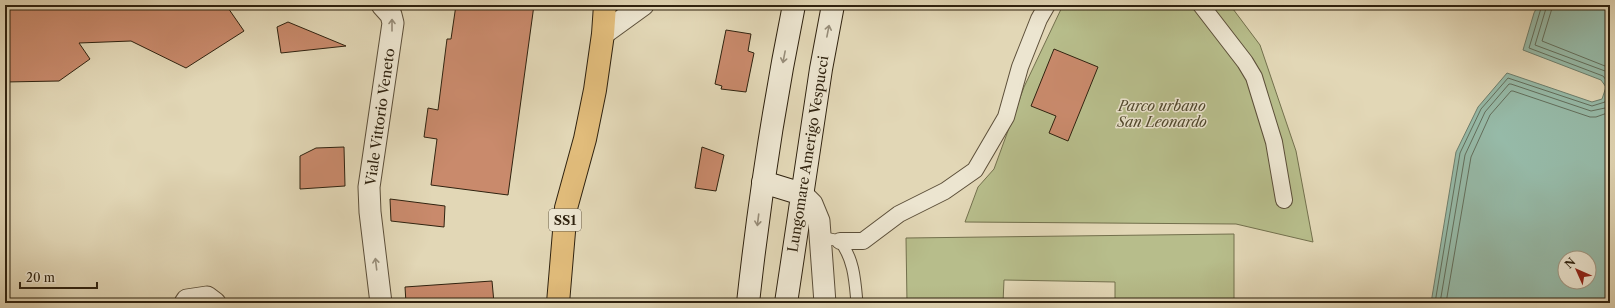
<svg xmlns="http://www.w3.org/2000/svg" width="1615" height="308" viewBox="0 0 1615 308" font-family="'Libre Caslon Text',serif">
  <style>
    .green { fill: #b7bd8b; stroke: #73704d }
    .water { fill: #96baa8; stroke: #6d7d6b; fill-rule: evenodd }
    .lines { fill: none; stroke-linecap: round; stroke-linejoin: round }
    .shore { stroke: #626e5c; stroke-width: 1 }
    .building { fill: #c98a6c; stroke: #2f220f }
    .service-casing { stroke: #5c4f39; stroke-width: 13 }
    .pedestrian-casing { stroke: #5c4f39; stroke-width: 18 }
    .minor-casing { stroke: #5c4f39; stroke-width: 23 }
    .secondary-casing { stroke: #2f220f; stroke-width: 24 }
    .primary-casing { stroke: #2f220f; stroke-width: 24 }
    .service { stroke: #ece5d0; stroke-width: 11 }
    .pedestrian { stroke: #ece5d0; stroke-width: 16 }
    .minor { stroke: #ece5d0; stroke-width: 21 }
    .secondary { stroke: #ece5d0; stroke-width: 22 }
    .primary { stroke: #e1bc7b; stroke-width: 22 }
    .oneway { stroke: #978d79 }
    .labels { text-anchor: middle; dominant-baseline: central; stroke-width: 3; stroke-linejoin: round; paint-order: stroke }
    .shield { fill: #ece5d0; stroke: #685c49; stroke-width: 1 }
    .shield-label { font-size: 13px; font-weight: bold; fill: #2f220f }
    .park-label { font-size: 14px; font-style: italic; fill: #51492e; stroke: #ece5d0 }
    .street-label { font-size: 14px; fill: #2f220f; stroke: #ece5d0 }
  </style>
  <rect width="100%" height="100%" fill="#e2d7b6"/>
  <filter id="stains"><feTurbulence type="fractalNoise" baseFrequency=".005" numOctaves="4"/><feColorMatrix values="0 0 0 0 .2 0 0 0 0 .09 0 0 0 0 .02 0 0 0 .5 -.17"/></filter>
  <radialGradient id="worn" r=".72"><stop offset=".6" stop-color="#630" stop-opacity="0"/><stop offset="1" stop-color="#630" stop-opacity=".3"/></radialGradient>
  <!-- green -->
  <path class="green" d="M 1063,5 L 1230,5 L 1260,45 L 1296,151 L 1313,242 L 1236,224 L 965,222 L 978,187 L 994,169 L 1024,87 Z
    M 1234,234 L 1234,303 L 1115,303 L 1115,282 L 1004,280 L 1003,303 L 907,303 L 906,238 Z"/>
  <!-- water -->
  <path class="water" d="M 1538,5 L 1610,5 L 1610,303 L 1431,303 L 1456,152 L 1478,107 L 1507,73 L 1592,102 L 1602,99 L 1606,87 L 1601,80 L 1523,50 L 1534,13 ZM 1565,258 L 1589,258 L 1589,282 L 1565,282 Z"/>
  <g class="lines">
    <!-- shore -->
    <path class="shore" d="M 1542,5 L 1529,48 L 1603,76 L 1610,85
      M 1547,5 L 1535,45 L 1605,71 L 1610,76
      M 1553,5 L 1542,41 L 1610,68
      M 1435,303 L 1460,153 L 1481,109 L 1508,78 L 1592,106 L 1605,102 L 1610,89
      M 1440,303 L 1465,155 L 1485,112 L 1509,84 L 1511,84 L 1591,111 L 1605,108 L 1610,103
      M 1446,303 L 1471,157 L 1490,115 L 1511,91 L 1513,91 L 1590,117 L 1596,117 L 1610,112"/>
  </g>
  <!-- building -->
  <path class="building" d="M 5,5 L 226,5 L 244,31 L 186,68 L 131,41 L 79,43 L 90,59 L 59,81 L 5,82 Z
    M 456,5 L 534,5 L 508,195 L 431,185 L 437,139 L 424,137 L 428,108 L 438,110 L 447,39 L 451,39 Z
    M 288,22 L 346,46 L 281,53 L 277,27 Z
    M 726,30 L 751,34 L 748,51 L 754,53 L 746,92 L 721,89 L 722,86 L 715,84 Z
    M 1054,49 L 1098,67 L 1068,141 L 1049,133 L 1056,116 L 1031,106 Z
    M 344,147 L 345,186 L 300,189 L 300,156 L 316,148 Z
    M 702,147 L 724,155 L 716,191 L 695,188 Z
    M 390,199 L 445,206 L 444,227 L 391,221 Z
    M 492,281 L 494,303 L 406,303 L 405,287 Z"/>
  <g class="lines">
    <defs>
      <path id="service" d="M 820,237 L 840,241 C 854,259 855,281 857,303"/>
      <path id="pedestrian" d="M 1201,5 L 1245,62 L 1254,77 L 1274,142 L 1284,200
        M 840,241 L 863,241 L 899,214 L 945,191 L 975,170 L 1006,117 L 1020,67 L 1039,19 L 1047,5"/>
      <path id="minor" d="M 603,34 L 643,5
        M 802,194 L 812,204 L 819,221 L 825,303
        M 185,303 L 187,300 L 207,297 L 215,303
        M 381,303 L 370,212 L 369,187 L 393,23 L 391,15 L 382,5"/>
      <path id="secondary" d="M 763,182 L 802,194
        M 748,303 C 759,202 774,104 794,5
        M 786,303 L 821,69 L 833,5"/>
      <path id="primary" d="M 558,303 L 566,208 L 585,139 L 595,90 L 603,34 L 605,5"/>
    </defs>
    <!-- service casing -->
    <use href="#service" class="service-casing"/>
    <!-- pedestrian casing -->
    <use href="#pedestrian" class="pedestrian-casing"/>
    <!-- minor casing -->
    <use href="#minor" class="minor-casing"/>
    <!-- secondary casing -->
    <use href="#secondary" class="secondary-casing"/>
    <!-- primary casing -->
    <use href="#primary" class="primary-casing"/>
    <!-- service -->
    <use href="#service" class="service"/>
    <!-- pedestrian -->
    <use href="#pedestrian" class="pedestrian"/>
    <!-- minor -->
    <use href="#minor" class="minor"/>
    <!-- secondary -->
    <use href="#secondary" class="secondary"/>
    <!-- primary -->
    <use href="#primary" class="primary"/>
  </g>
  <!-- one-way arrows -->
  <defs><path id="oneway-shaft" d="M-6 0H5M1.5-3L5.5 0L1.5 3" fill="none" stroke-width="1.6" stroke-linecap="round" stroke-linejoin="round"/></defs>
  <g class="oneway">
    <use href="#oneway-shaft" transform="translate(392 25) rotate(-90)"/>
    <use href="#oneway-shaft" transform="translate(828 31) rotate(-79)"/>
    <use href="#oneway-shaft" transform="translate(784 57) rotate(101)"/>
    <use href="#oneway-shaft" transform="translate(758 220) rotate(97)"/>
    <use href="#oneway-shaft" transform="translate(376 264) rotate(-97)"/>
  </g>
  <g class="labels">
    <!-- shield labels -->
    <rect class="shield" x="549" y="209" width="32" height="22" rx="3"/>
    <g class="shield-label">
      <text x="565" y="220">SS1</text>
    </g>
    <!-- park labels -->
    <g class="park-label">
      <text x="1162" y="106">Parco urbano<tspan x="1162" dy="16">San Leonardo</tspan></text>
    </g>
    <!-- street labels -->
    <g class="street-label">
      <text transform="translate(380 117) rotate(-82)">Viale Vittorio Veneto</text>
      <text transform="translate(808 154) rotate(-81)">Lungomare Amerigo Vespucci</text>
    </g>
  </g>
  <!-- margin -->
  <rect width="1615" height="308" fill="none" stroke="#e2d7b6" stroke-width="20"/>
  <rect x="6" y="6" width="1603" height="296" fill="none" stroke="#2f220f" stroke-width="2"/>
  <rect x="10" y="10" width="1595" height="288" fill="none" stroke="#2f220f"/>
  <!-- north arrow -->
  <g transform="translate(1577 270) rotate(315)"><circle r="19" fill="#ece5d0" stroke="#a09783"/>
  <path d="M0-3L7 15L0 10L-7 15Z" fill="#8f2418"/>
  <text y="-6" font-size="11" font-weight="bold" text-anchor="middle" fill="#2f220f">N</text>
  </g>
  <!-- scale -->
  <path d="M20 282v6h77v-6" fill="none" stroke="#2f220f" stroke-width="2"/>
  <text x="26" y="282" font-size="12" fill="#2f220f" stroke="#ece5d0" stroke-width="3" paint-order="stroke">20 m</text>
  <rect width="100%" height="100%" filter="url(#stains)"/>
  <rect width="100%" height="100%" fill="url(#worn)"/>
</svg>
